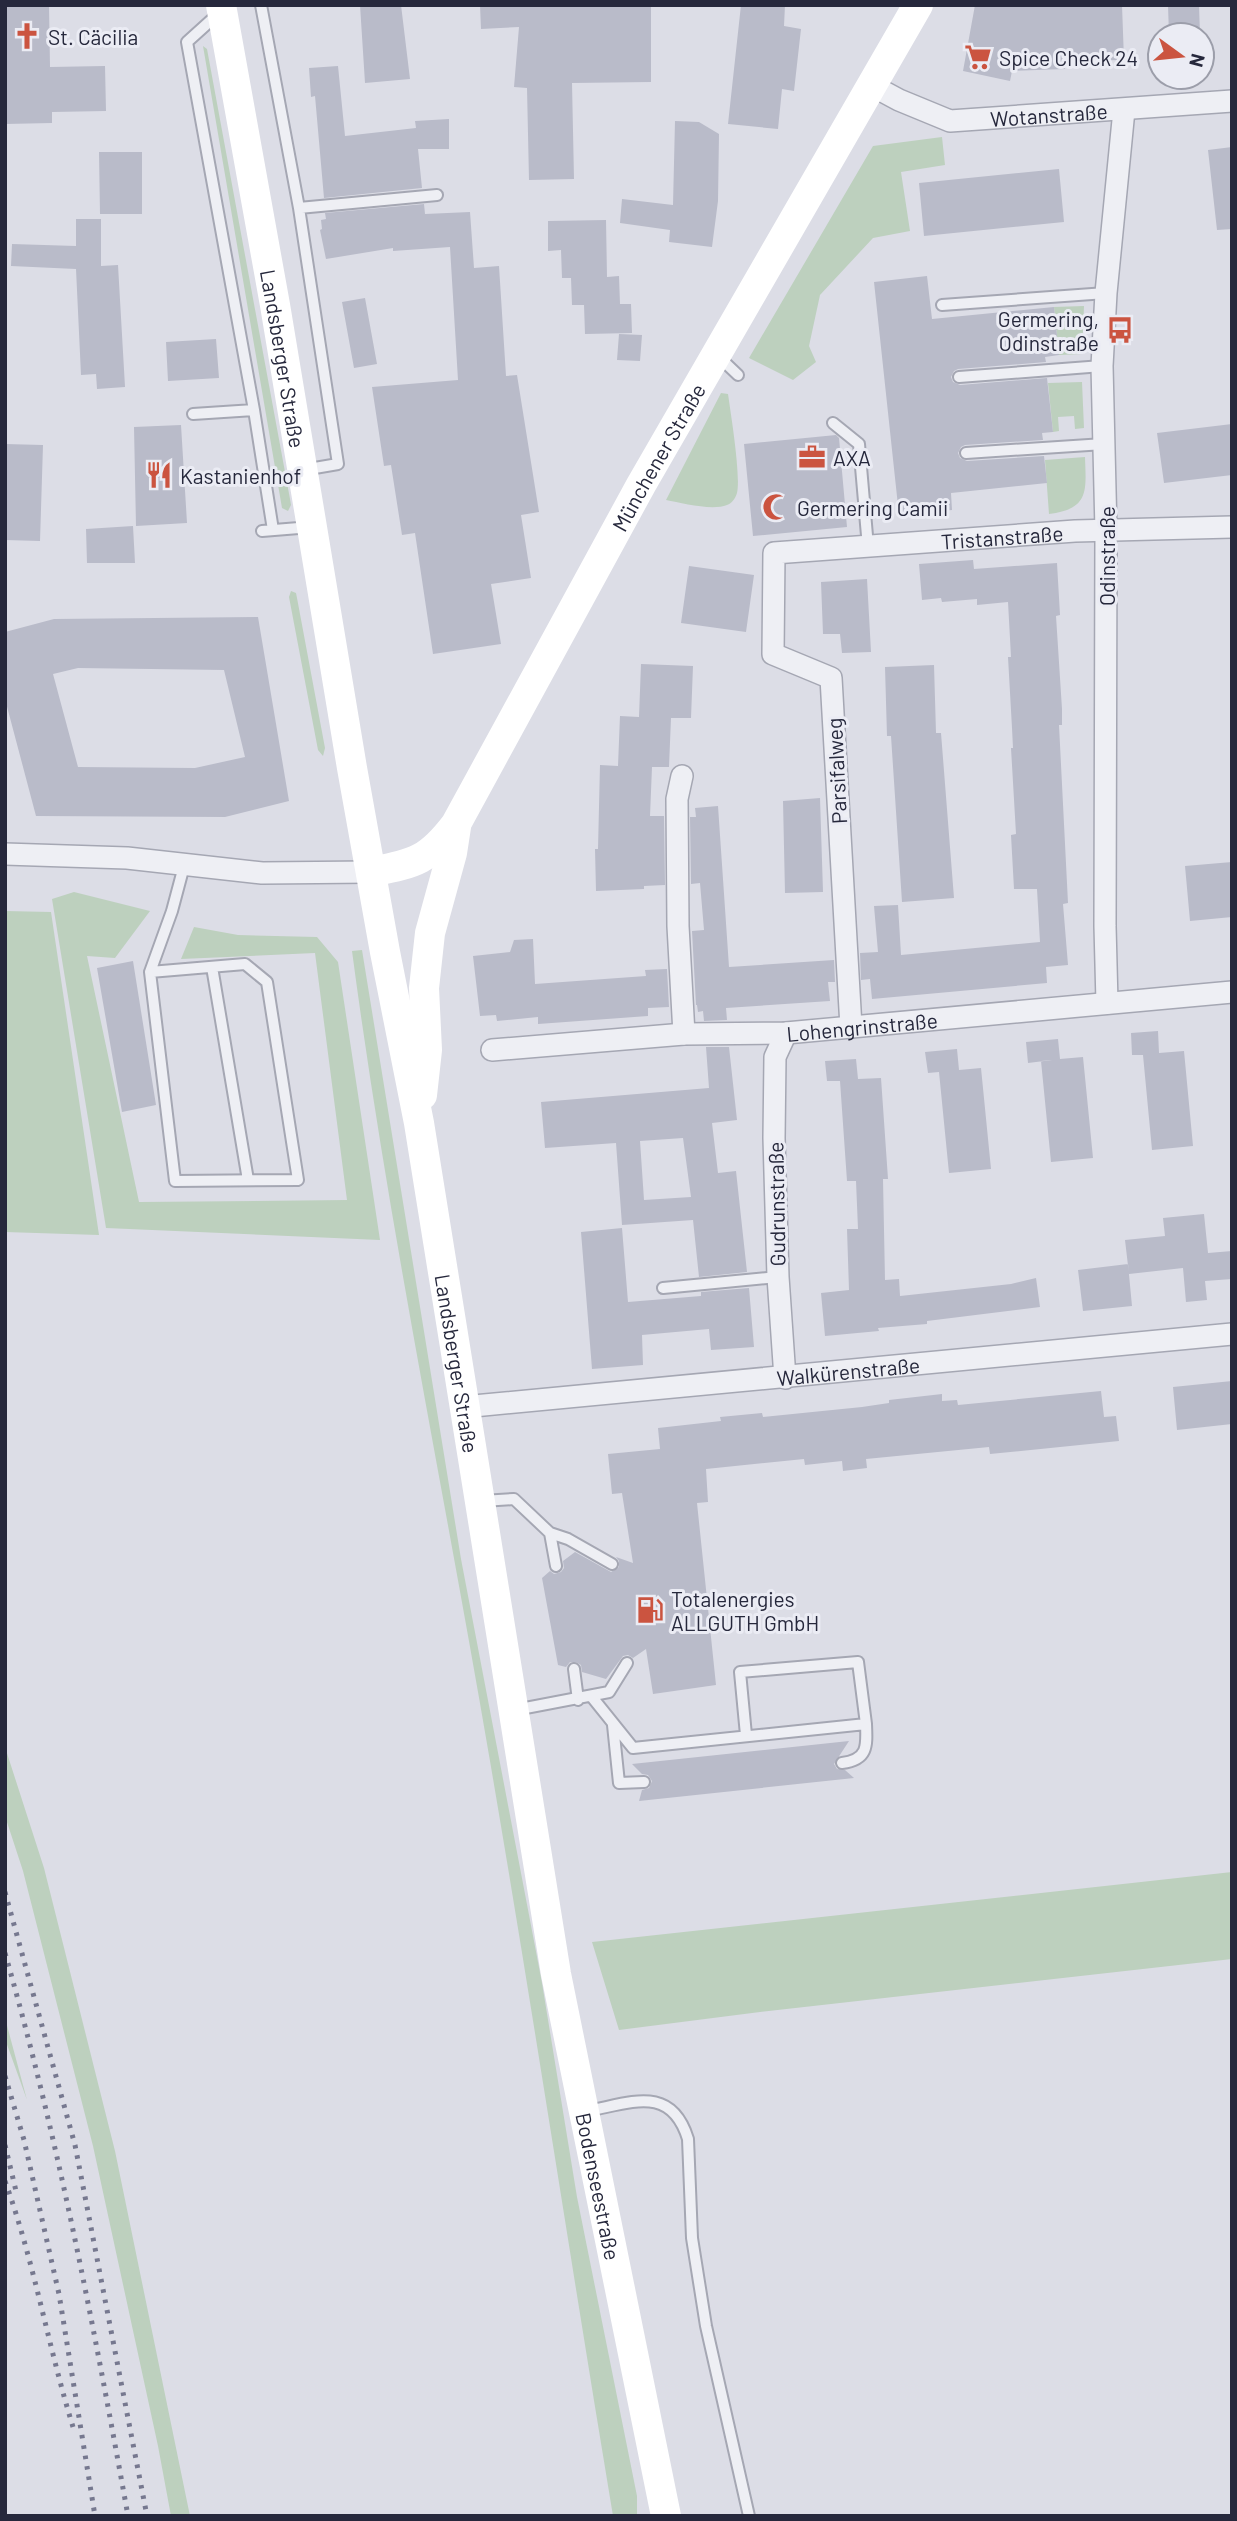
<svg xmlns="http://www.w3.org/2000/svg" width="1237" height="2521" viewBox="0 0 1237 2521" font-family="Barlow,sans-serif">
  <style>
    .green { fill: #bdd0be }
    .building { fill: #b9bbc9; fill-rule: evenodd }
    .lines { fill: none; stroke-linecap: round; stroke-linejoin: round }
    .lane-casing { stroke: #a5a7b3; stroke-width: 14 }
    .street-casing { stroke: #a5a7b3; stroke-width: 24 }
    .lane { stroke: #eeeff4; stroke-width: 10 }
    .street { stroke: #eeeff4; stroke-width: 21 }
    .secondary { stroke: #fff; stroke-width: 30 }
    .rail { stroke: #76788f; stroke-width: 5; stroke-dasharray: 3.5 7; stroke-linecap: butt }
    .labels { text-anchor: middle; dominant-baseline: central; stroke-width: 6; stroke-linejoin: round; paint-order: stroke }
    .poi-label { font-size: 21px; fill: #26283c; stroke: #ebecf4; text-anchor: start }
    .street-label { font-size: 21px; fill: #26283c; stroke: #ebecf4 }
  </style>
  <rect width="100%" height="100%" fill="#dcdde6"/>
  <!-- green -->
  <path class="green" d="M 203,46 L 207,49 L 290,499 L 291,505 L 288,511 L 282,508 Z
    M 942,137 L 945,165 L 901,172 L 910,231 L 873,238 L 820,295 L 809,346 L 816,362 L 793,380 L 749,358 L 873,146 Z
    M 1084,306 L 1082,354 L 1059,355 L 1054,307 Z
    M 1082,382 L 1084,428 L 1075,429 L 1074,416 L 1058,417 L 1059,431 L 1053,432 L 1048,383 Z
    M 721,393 L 728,394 C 731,415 741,476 737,493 C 735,499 732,503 727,505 C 712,511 682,503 666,500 Z
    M 1085,457 C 1086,490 1090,509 1049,514 L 1045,460 Z
    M 291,591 L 296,593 L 297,598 L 325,748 L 323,756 L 318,750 L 289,597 Z
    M 74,892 L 150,911 L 115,958 L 87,956 L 139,1202 L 347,1200 L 315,953 L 181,959 L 194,927 L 238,935 L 317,937 L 338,962 L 380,1240 L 106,1228 L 52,899 Z
    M 5,911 L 51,912 L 99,1235 L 5,1232 Z
    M 362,950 L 461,1559 L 542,1983 L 577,2197 L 637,2496 L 637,2516 L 613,2516 C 571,2264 533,2012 490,1761 C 444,1491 388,1223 352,951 Z
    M 5,1747 L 44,1868 L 115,2151 L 190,2516 L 171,2516 L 158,2446 L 93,2146 L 23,1871 L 5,1816 Z
    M 1232,1872 L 1232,1959 L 760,2012 L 619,2030 L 592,1942 Z
    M 5,2018 L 27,2100 L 5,2039 Z"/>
  <!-- building -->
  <path class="building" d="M 5,5 L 49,5 L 50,67 L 105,66 L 106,111 L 52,112 L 52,123 L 5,124 Z
    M 360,5 L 401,5 L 410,79 L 365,83 Z
    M 480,5 L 651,5 L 651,82 L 572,83 L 574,179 L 529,180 L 527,88 L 514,87 L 519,27 L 481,29 Z
    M 741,5 L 785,5 L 784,26 L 801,29 L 794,91 L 782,89 L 778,129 L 728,124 Z
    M 975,5 L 1122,5 L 1124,60 L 1065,61 L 1065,69 L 1012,71 L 1010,81 L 963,71 Z
    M 1168,5 L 1199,5 L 1200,35 L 1169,35 Z
    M 338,66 L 345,136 L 416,128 L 415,121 L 449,119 L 449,149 L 418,149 L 422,188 L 324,198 L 315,96 L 311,97 L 309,68 Z
    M 675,121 L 699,122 L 719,134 L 718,201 L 712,247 L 669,242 L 670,230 L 620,223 L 622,199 L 673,205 Z
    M 1232,147 L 1232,229 L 1217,230 L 1208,150 Z
    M 99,152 L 142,152 L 142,214 L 100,214 Z
    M 1059,169 L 1064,222 L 924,236 L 919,183 Z
    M 424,204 L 425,214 L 470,212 L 474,268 L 499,266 L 506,376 L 517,375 L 539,512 L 521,515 L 531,578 L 491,584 L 501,644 L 433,654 L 415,533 L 402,535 L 391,465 L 384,466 L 372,387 L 458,380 L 450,247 L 393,251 L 393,248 L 326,259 L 320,230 L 322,229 L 321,220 L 326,219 L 325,213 Z
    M 76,219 L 101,219 L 101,266 L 118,265 L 125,387 L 97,389 L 96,374 L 81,375 L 76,269 L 11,266 L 12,244 L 76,246 Z
    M 606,220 L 607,277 L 619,276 L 620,304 L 631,304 L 632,333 L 585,334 L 584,305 L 572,305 L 571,278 L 562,278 L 561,250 L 548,251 L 548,221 Z
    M 927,276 L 932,319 L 1054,307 L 1059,355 L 1045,357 L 1046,362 L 958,369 L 954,371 L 951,377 L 953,382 L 960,385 L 1047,378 L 1053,432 L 1042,433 L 1043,440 L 965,445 L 961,447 L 958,453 L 960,458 L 967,461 L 1044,456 L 1047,483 L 951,493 L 952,510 L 899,515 L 874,282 Z
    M 365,298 L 377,364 L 354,368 L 342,302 Z
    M 619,334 L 642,335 L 640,361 L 617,360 Z
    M 216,339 L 219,378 L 168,381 L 166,342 Z
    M 1232,424 L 1232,475 L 1164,483 L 1157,433 Z
    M 181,425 L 187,523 L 136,526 L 134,427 Z
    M 836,435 L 839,438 L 847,527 L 753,536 L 744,444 Z
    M 5,444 L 43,445 L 40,541 L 5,540 Z
    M 133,526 L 135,563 L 87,563 L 86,529 Z
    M 973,560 L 974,569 L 1057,563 L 1060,615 L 1056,616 L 1062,709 L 1062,725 L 1059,725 L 1068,903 L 1063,904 L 1068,965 L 1046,967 L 1047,983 L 872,999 L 870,979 L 861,980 L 860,953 L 878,952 L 874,906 L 898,905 L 901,955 L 1040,942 L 1037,889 L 1014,889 L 1011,835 L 1016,834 L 1011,748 L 1013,748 L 1012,728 L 1008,657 L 1011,657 L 1008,602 L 977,605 L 977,599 L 942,602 L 941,598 L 922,600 L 919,564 Z
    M 689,566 L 754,575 L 746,632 L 681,623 Z
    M 867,579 L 871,652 L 842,653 L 840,634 L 823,634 L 821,582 Z
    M 258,617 L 289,801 L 225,817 L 36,816 L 5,699 L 5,632 L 54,619 ZM 78,668 L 224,670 L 245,757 L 195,768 L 78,767 L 53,674 Z
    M 641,664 L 693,666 L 691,718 L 671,718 L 669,767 L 652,767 L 650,816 L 664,816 L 665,885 L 644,886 L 644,889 L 596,891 L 595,849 L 598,849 L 600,765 L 618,766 L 620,716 L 639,717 Z
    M 934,665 L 936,733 L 941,733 L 954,898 L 902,902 L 891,736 L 887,736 L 885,667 Z
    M 820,798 L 823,892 L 785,893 L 783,801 Z
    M 718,806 L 729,967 L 834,960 L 835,982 L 828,982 L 830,1001 L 726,1008 L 727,1020 L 704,1021 L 703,1011 L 698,1012 L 697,1005 L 696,1005 L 692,931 L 704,930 L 700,883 L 691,884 L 690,817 L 696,817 L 695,808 Z
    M 1232,862 L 1232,917 L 1190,921 L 1185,866 Z
    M 533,939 L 535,984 L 646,976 L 645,970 L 667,969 L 669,1007 L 648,1008 L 648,1016 L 538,1024 L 538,1017 L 497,1021 L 496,1015 L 480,1016 L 473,956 L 510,952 L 514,940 Z
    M 133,961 L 156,1105 L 122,1112 L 97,968 Z
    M 1158,1031 L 1159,1053 L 1184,1051 L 1193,1146 L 1152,1150 L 1143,1055 L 1132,1055 L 1131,1033 Z
    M 1058,1039 L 1060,1059 L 1083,1057 L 1093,1158 L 1051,1162 L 1041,1061 L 1052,1060 L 1028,1063 L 1026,1042 Z
    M 706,1047 L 729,1047 L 737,1120 L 712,1123 L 718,1173 L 736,1171 L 747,1272 L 699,1277 L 693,1220 L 622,1225 L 616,1143 L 545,1148 L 541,1102 L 709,1088 ZM 683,1138 L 691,1197 L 644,1200 L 640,1141 Z
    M 957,1049 L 959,1070 L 981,1068 L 991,1169 L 949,1173 L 939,1072 L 928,1073 L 925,1052 Z
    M 856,1059 L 858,1079 L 881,1078 L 888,1179 L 883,1179 L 885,1280 L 899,1279 L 900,1296 L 1011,1284 L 1036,1278 L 1040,1307 L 927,1321 L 927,1324 L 878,1328 L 879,1331 L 825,1336 L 821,1293 L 849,1290 L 847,1229 L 858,1229 L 856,1181 L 847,1181 L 840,1081 L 827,1081 L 825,1061 Z
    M 1204,1214 L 1208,1253 L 1232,1251 L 1232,1279 L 1205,1281 L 1207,1300 L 1186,1302 L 1183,1268 L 1129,1274 L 1125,1240 L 1165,1236 L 1163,1218 Z
    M 622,1228 L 628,1302 L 701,1296 L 701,1292 L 749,1288 L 754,1347 L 711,1350 L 709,1329 L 642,1335 L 643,1365 L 592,1369 L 581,1232 Z
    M 1128,1264 L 1132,1306 L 1083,1311 L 1078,1270 Z
    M 1232,1381 L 1232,1424 L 1177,1430 L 1173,1387 Z
    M 1101,1391 L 1104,1417 L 1116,1416 L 1119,1441 L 990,1454 L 989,1447 L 866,1459 L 867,1468 L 843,1471 L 842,1461 L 805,1465 L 804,1459 L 706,1469 L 708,1502 L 697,1503 L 716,1685 L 653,1694 L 646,1649 L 633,1658 L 628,1655 L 623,1656 L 606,1679 L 582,1672 L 581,1665 L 576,1662 L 570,1662 L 566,1667 L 558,1665 L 542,1578 L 550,1571 L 554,1574 L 561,1572 L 564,1568 L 563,1561 L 575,1552 L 611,1572 L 619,1567 L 619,1561 L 616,1557 L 633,1563 L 622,1493 L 612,1494 L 608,1454 L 660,1449 L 658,1428 L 721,1421 L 720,1417 L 762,1413 L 763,1417 L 862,1407 L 889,1403 L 889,1400 L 942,1394 L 942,1401 L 957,1400 L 958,1405 Z
    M 849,1741 L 834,1764 L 837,1769 L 845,1770 L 854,1778 L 639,1801 L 642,1790 L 649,1788 L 652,1781 L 648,1775 L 642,1774 L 632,1764 Z"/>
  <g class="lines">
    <defs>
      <path id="lane" d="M 261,5 L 299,208 L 338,464 L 303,470
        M 218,14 L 187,42 L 254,410 L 273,530
        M 299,208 L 437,195
        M 942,305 L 1106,293
        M 717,355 L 738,375
        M 959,377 L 1102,366
        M 193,414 L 254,410
        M 833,423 L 859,444 L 868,547
        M 966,453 L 1104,444
        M 262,531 L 311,527
        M 212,967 L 248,1180
        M 150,972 L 245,964 L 267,982 L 298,1180 L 175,1181 L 150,972 L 172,911 L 184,866
        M 663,1288 L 778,1277
        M 482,1501 L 514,1499 L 550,1533 L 568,1539 L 612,1564
        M 550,1533 L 556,1566
        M 574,1669 L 578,1700
        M 592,1697 L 633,1748 L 866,1724 L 858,1662 L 740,1672 L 746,1735
        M 515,1710 L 609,1692 L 627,1663
        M 613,1725 L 619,1783 L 644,1782
        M 842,1763 C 868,1760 867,1746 866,1724
        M 587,2111 C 631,2103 671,2084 688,2139 L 692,2238 L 706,2326 L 749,2516"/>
      <g id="street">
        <path id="s1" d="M 871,85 L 899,100 L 950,121 L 1232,101"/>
        <path d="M 682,776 L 677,799 L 678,926 L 684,1034"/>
        <path d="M 5,854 L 127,858 L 262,873 L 371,872"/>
        <path d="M 1107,1003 L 1105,926 L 1106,531 L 1102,366 L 1106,293 L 1124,110"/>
        <path id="s2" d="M 851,1027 L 831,678 L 773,654 L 774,553 L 1075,531 L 1232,527"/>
        <path id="s3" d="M 492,1050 L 684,1034 L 786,1033 L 1232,992"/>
        <path d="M 785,1378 L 778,1277 L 774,1138 L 775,1057 L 786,1033"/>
        <path id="s4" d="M 463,1407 L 1232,1334"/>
      </g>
    </defs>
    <!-- lane casing -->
    <use href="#lane" class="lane-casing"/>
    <!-- street casing -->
    <use href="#street" class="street-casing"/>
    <!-- lane -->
    <use href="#lane" class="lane"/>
    <!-- street -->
    <use href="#street" class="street"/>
    <!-- secondary -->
    <g class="secondary">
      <path id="s5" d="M 221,5 L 275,305 L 352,768 L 385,952 L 419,1123 L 556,1974 L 666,2516"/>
      <path id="s6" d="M 371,872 C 415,863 428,861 456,824 L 641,485 L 918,5"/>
      <path d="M 422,1095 L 427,1050 L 424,988 L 430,933 L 452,853 L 456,827"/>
    </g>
    <!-- rail -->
    <path class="rail" d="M 5,1892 L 75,2145 L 147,2516
      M 5,1953 C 58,2138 94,2327 128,2516
      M 5,2076 L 24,2140 L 59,2294 L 95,2516
      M 5,2145 L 16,2191
      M 5,2181 C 34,2261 48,2346 73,2427"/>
  </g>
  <!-- icons -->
  <defs>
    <symbol id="church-bare" viewBox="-9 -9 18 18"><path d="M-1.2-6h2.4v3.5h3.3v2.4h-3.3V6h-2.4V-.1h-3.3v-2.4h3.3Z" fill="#cb5440" stroke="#ebecf4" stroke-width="2.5" paint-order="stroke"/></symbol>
    <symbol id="supermarket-bare" viewBox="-9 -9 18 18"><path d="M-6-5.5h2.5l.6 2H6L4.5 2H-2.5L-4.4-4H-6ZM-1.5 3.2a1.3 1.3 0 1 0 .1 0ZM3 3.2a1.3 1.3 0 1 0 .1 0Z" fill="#cb5440" stroke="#ebecf4" stroke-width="2.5" paint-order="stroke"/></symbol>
    <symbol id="bus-bare" viewBox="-9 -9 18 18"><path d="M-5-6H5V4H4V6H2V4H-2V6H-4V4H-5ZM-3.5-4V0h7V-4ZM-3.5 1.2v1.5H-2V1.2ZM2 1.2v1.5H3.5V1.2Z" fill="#cb5440" stroke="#ebecf4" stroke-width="2.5" paint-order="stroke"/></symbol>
    <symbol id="office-bare" viewBox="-9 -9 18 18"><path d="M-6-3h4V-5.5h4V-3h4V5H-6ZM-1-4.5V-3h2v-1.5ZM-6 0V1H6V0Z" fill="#cb5440" stroke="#ebecf4" stroke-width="2.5" paint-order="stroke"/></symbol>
    <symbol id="restaurant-bare" viewBox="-9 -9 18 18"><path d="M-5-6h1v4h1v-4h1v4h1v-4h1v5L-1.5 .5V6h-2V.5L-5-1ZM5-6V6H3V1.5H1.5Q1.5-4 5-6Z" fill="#cb5440" stroke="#ebecf4" stroke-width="2.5" paint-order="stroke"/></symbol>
    <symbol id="mosque-bare" viewBox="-9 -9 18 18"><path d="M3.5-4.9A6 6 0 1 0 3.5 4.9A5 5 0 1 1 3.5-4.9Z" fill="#cb5440" stroke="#ebecf4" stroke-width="2.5" paint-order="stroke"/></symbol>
    <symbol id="fuel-bare" viewBox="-9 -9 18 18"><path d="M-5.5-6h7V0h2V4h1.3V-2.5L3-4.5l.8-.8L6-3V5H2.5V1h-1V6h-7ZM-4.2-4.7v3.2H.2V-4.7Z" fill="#cb5440" stroke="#ebecf4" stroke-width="2.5" paint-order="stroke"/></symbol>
  </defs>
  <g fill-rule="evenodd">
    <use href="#church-bare" x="8" y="17" width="38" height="38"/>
    <use href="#supermarket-bare" x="959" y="38" width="38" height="38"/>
    <use href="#bus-bare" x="1101" y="311" width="38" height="38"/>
    <use href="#office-bare" x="793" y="438" width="38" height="38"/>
    <use href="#restaurant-bare" x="140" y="456" width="38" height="38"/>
    <use href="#mosque-bare" x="757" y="488" width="38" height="38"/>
    <use href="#fuel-bare" x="631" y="1591" width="38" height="38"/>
  </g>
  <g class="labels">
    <!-- poi labels -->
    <g class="poi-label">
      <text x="48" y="36">St. Cäcilia</text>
      <text x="999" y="57">Spice Check 24</text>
      <text x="1099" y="318" text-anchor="end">Germering,<tspan x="1099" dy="24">Odinstraße</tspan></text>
      <text x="833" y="457">AXA</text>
      <text x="180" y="475">Kastanienhof</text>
      <text x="797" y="507">Germering Camii</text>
      <text x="671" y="1598">Totalenergies<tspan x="671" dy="24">ALLGUTH GmbH</tspan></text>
    </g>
    <!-- street labels -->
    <g class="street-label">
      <text stroke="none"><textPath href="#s1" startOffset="186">Wotanstraße</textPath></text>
      <text stroke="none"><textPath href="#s5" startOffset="359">Landsberger Straße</textPath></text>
      <text stroke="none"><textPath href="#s6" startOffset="520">Münchener Straße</textPath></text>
      <text stroke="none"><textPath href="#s2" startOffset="742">Tristanstraße</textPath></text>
      <text transform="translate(1106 556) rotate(-90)">Odinstraße</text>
      <text transform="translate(836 771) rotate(-93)">Parsifalweg</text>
      <text stroke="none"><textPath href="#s3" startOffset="371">Lohengrinstraße</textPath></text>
      <text transform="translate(776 1204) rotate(-91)">Gudrunstraße</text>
      <text stroke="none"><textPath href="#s5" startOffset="1379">Landsberger Straße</textPath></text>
      <text stroke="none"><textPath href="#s4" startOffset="387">Walkürenstraße</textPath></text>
      <text stroke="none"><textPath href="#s5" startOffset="2214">Bodenseestraße</textPath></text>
    </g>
  </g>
  <!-- border -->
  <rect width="1237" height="2521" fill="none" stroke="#26283c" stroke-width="14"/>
  <!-- north arrow -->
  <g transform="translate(1181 56) rotate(105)"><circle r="33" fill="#ebecf4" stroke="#9c9eaa" stroke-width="2"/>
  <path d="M0-5L12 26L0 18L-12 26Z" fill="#cb5440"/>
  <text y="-10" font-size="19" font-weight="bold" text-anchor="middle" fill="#26283c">N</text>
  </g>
</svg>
